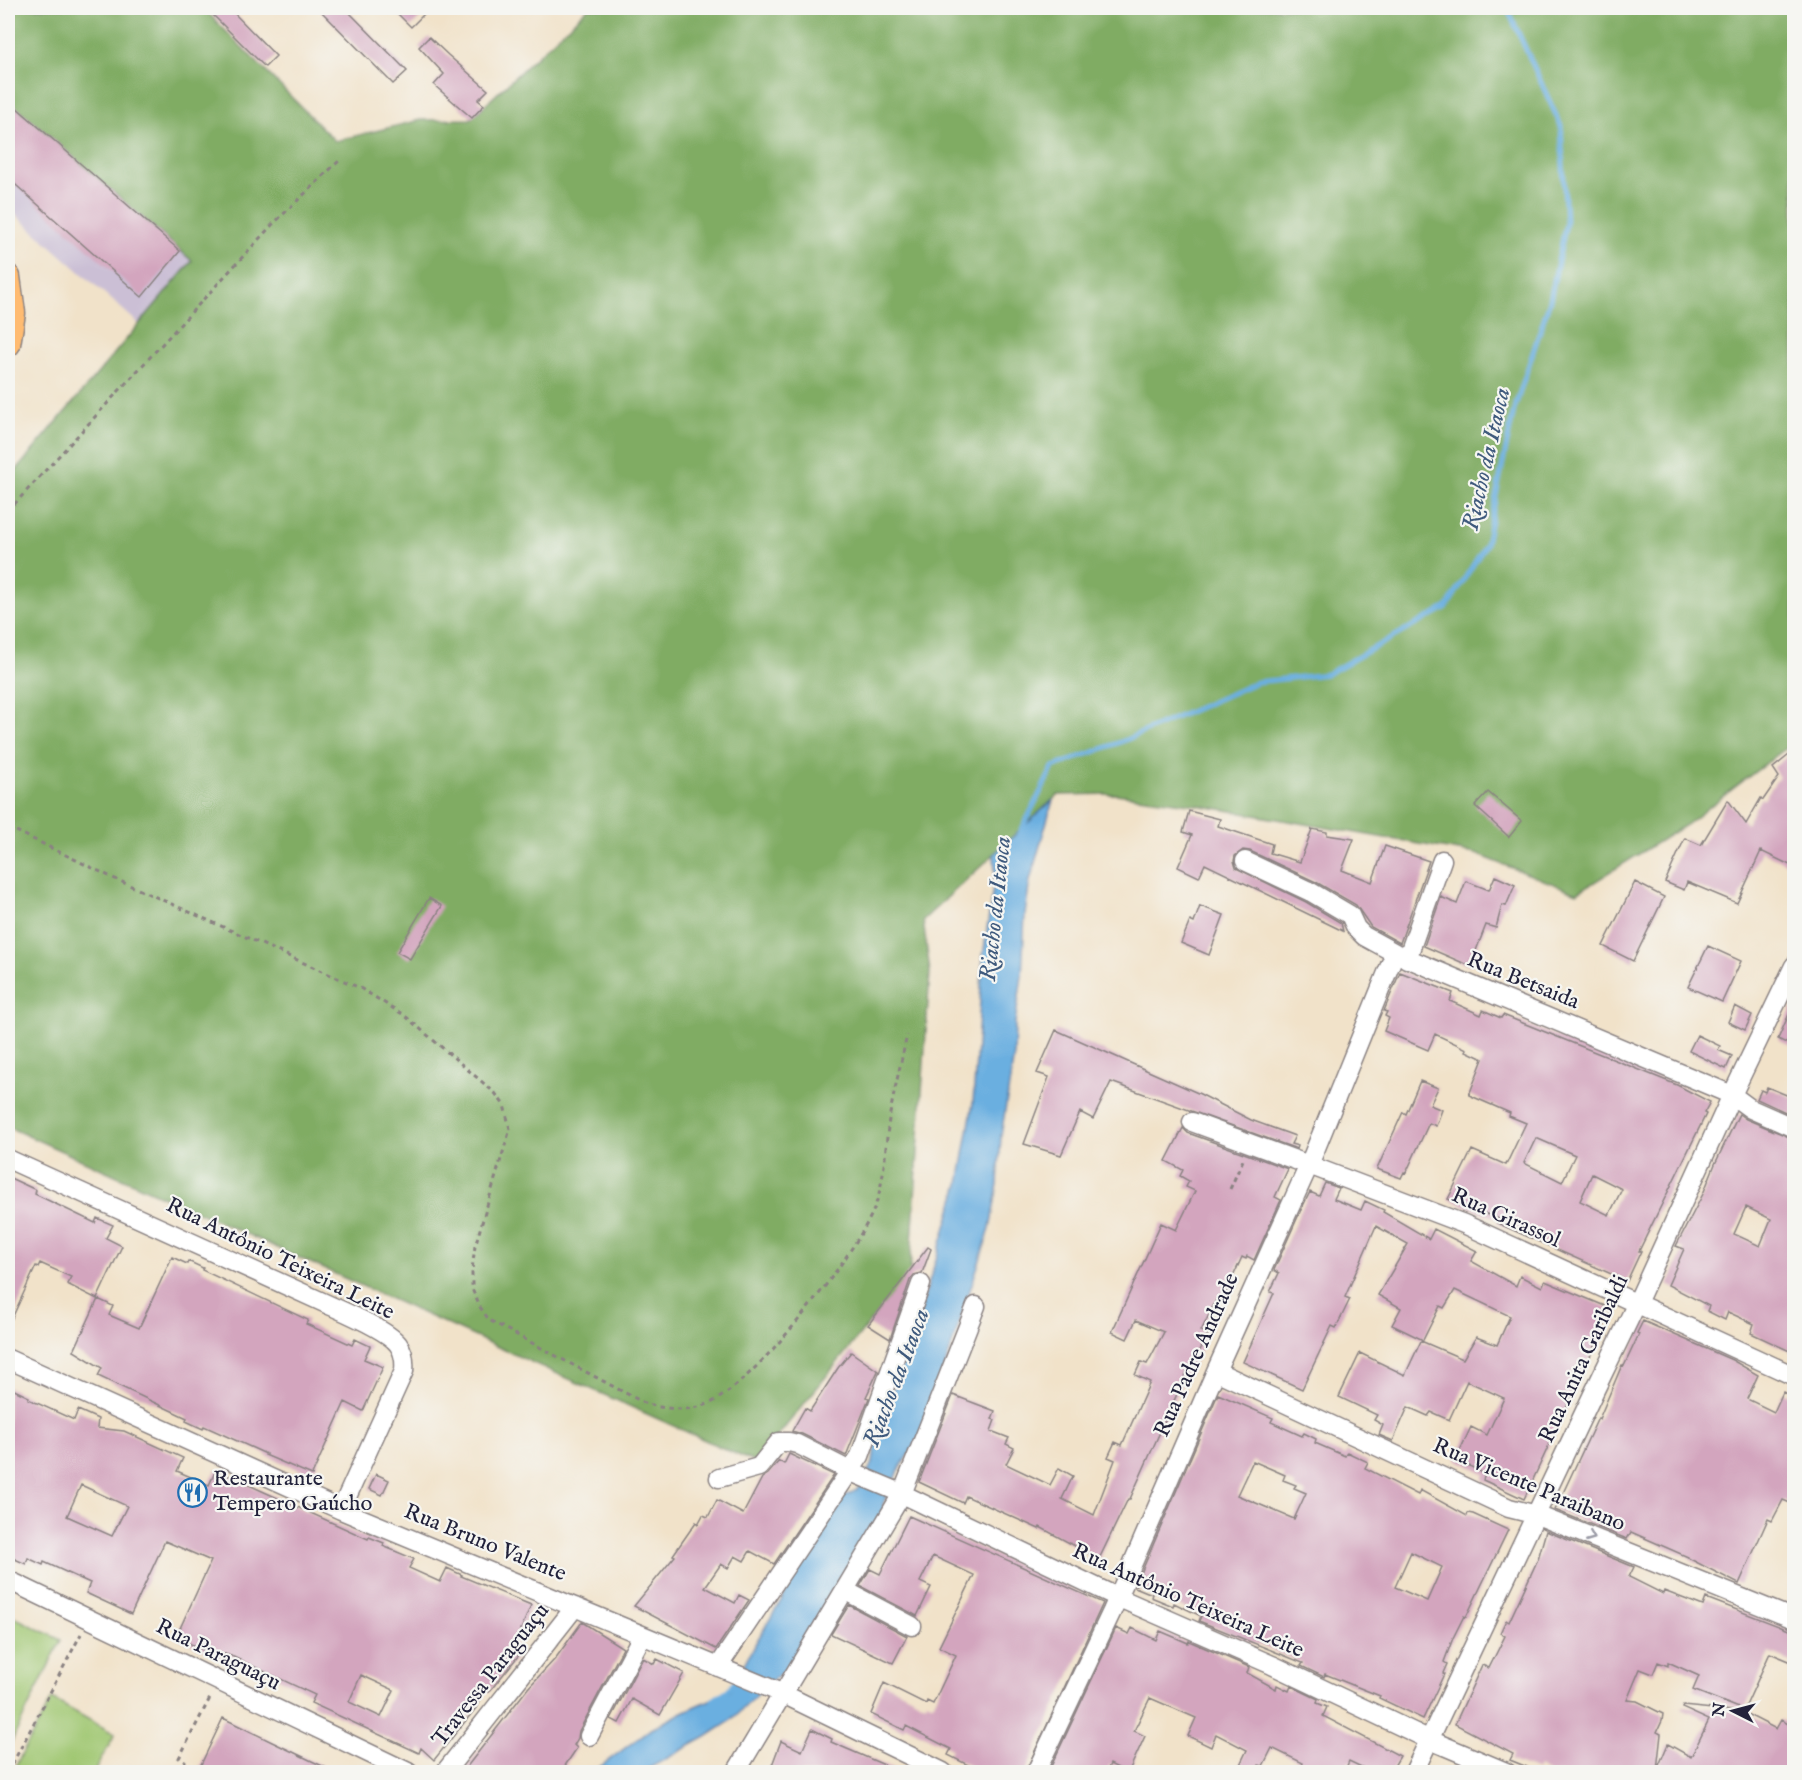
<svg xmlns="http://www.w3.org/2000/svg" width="1802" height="1780" viewBox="0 0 1802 1780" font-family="'IM FELL English',serif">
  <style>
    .industrial { fill: #cbbfd5 }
    .green { fill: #a0c772; stroke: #617456; stroke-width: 1.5 }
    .forest { fill: #80ac64; stroke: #516750; stroke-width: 1.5 }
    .water { fill: #6bafe0; stroke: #46688e; stroke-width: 1.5 }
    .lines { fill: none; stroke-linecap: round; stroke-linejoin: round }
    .stream { stroke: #6bafe0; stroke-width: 5 }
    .building { fill: #d3a5be; fill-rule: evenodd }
    .minor-casing { stroke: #8a8282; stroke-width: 21 }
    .major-casing { stroke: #8a8282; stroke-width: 27 }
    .path { stroke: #8a8282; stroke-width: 3; stroke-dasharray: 4.5 4.5; stroke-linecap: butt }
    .minor { stroke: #fff; stroke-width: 18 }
    .major { stroke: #ffbb71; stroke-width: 24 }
    .oneway { stroke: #9c9ca7 }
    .labels { text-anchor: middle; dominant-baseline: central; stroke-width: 4.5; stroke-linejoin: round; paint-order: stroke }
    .street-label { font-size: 22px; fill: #22223b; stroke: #f6f6f2 }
    .poi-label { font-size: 22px; fill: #22223b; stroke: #f6f6f2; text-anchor: start }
    .water-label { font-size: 24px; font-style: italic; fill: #3f5a7d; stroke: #f6f6f2 }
  </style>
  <rect width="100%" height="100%" fill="#f6f6f2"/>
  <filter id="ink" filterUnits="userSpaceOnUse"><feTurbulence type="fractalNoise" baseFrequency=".0167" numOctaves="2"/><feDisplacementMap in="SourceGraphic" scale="12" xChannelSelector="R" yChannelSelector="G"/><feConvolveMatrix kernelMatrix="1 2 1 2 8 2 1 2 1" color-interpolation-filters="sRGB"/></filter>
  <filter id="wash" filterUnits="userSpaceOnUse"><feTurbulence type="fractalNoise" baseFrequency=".008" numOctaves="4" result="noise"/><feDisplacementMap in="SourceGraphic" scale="24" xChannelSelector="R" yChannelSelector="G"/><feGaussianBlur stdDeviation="1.35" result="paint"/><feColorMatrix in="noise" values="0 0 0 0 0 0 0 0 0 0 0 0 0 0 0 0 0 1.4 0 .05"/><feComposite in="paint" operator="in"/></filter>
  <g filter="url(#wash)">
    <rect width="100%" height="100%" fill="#f1e2c9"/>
    <!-- industrial -->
    <path class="industrial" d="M 8,100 L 192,261 L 139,324 L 8,208 Z"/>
    <!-- green -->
    <path class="green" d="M 8,1614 L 61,1640 L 8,1749 Z
      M 52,1699 L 115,1734 L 94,1772 L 12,1772 Z"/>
    <!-- forest -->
    <path class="forest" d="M 8,8 L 203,8 L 335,141 L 420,120 L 470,119 L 588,8 L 916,8 L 918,9 L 928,8 L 1794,8 L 1794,742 L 1687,824 L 1577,893 L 1476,854 L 1197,805 L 1116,794 L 1058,795 L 923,920 L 930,972 L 910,1273 L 756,1463 L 8,1127 L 8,480 L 192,261 L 8,100 Z"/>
    <!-- water -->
    <path class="water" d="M 1053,800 L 1030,880 L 1025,914 L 1022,976 L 1015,1023 L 1014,1055 L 1001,1136 L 998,1184 L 990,1229 L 924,1430 L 898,1471 L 883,1504 L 885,1518 L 788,1670 L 776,1677 L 729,1722 L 706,1737 L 642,1772 L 593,1772 L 648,1731 L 683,1712 L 730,1691 L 752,1649 L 843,1497 L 857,1490 L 873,1463 L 876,1436 L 911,1341 L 959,1184 L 973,1103 L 983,957 L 995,873 L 994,854 Z"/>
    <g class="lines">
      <!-- stream -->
      <path class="stream" d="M 1020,833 L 1053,767 L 1123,741 L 1257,682 L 1327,674 L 1447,607 L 1486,544 L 1514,410 L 1550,300 L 1566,223 L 1561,126 L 1507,8
        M 713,1700 L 728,1690 L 738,1679"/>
    </g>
    <g id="blocks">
      <!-- building -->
      <path class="building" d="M 206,8 L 229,8 L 276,56 L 265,67 Z
        M 318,8 L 345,8 L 407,71 L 393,84 Z
        M 392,8 L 430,8 L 411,27 Z
        M 429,37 L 448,55 L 488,90 L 478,100 L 484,105 L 472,118 L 434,85 L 444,74 L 419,47 Z
        M 8,100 L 180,251 L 142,297 L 8,178 Z
        M 1794,751 L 1794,867 L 1761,851 L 1737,903 L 1687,882 L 1684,890 L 1665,882 L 1685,838 L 1701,845 L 1728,800 L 1746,824 L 1761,798 L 1763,800 L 1779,777 L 1773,768 Z
        M 1488,792 L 1522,821 L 1509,837 L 1475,806 Z
        M 1189,811 L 1220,819 L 1218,826 L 1272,844 L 1270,853 L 1300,862 L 1312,829 L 1327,832 L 1327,835 L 1354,839 L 1342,870 L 1372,882 L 1385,846 L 1429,861 L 1400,943 L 1371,927 L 1356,905 L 1316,882 L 1250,851 L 1243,850 L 1235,856 L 1234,861 L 1236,868 L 1306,902 L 1341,923 L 1343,931 L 1205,864 L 1199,877 L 1178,867 L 1192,835 L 1183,832 Z
        M 1495,876 L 1515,885 L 1506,906 L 1502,905 L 1496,928 L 1486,925 L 1470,966 L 1424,946 L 1441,897 L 1457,904 L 1466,881 L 1489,890 Z
        M 1635,882 L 1664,897 L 1633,961 L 1603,946 Z
        M 429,898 L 442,906 L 410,959 L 397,952 Z
        M 1200,906 L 1224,915 L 1209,955 L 1181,943 L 1190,921 L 1194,923 Z
        M 1708,946 L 1741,961 L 1722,1002 L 1688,987 Z
        M 1400,972 L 1453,993 L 1450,1001 L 1481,1015 L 1483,1010 L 1501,1018 L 1503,1015 L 1677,1085 L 1710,1102 L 1704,1113 L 1706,1114 L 1639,1251 L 1641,1251 L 1627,1281 L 1497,1223 L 1499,1219 L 1448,1199 L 1472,1150 L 1506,1165 L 1526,1123 L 1509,1116 L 1510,1113 L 1469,1095 L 1483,1059 L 1466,1051 L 1467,1049 L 1435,1034 L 1428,1050 L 1384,1031 L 1389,1018 L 1385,1016 L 1387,1012 L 1384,1011 ZM 1536,1138 L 1575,1155 L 1562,1182 L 1524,1163 ZM 1592,1174 L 1622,1189 L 1609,1215 L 1580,1201 Z
        M 1794,1003 L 1794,1047 L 1778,1039 Z
        M 1735,1006 L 1752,1015 L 1745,1030 L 1728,1022 Z
        M 1056,1030 L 1200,1094 L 1251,1120 L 1295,1136 L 1291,1144 L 1298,1146 L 1297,1149 L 1111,1082 L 1093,1119 L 1080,1112 L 1061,1155 L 1024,1144 L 1049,1077 L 1037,1073 Z
        M 1697,1035 L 1720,1046 L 1718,1050 L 1732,1056 L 1726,1069 L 1689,1051 Z
        M 1420,1081 L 1438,1088 L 1430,1105 L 1442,1110 L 1436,1126 L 1429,1123 L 1406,1173 L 1404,1172 L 1401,1178 L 1377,1169 L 1403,1112 L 1406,1114 Z
        M 1767,1087 L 1794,1098 L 1794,1116 L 1757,1099 L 1761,1090 L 1765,1092 Z
        M 1739,1114 L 1746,1119 L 1794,1139 L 1794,1353 L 1751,1333 L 1754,1324 L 1728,1312 L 1725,1320 L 1707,1311 L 1709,1306 L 1668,1285 L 1684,1249 L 1676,1246 L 1703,1194 L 1715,1164 ZM 1746,1207 L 1771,1219 L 1760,1246 L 1734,1234 Z
        M 1183,1128 L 1188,1133 L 1288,1169 L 1275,1197 L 1281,1200 L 1254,1260 L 1247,1256 L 1246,1259 L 1242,1257 L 1223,1299 L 1218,1296 L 1201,1331 L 1208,1334 L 1192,1367 L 1190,1365 L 1130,1499 L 1128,1499 L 1099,1559 L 1040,1527 L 1039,1529 L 966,1496 L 963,1503 L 919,1482 L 953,1395 L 995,1411 L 992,1419 L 995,1420 L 991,1431 L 1009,1438 L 1006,1444 L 1014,1448 L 1006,1464 L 1050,1485 L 1059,1468 L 1073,1476 L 1062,1499 L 1094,1515 L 1115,1460 L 1108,1457 L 1115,1442 L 1122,1445 L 1150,1382 L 1135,1375 L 1141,1362 L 1147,1364 L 1164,1332 L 1136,1320 L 1127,1339 L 1112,1332 L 1161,1223 L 1176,1230 L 1195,1191 L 1186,1187 L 1189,1181 L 1180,1176 L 1183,1170 L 1166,1161 Z
        M 8,1177 L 36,1190 L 35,1194 L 95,1223 L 97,1218 L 113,1225 L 106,1238 L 122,1246 L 97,1299 L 67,1284 L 71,1277 L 40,1263 L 38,1267 L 36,1266 L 8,1327 Z
        M 1325,1183 L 1339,1188 L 1334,1199 L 1361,1210 L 1365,1201 L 1384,1210 L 1383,1212 L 1429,1239 L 1434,1229 L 1477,1251 L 1471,1261 L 1516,1286 L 1520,1276 L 1542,1287 L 1545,1281 L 1612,1309 L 1524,1499 L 1483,1480 L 1485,1474 L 1456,1459 L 1471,1427 L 1487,1435 L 1504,1398 L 1467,1381 L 1449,1420 L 1431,1412 L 1428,1416 L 1408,1407 L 1393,1441 L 1379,1435 L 1383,1425 L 1374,1420 L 1377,1415 L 1339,1397 L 1360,1353 L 1405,1375 L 1421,1341 L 1463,1359 L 1476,1337 L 1497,1345 L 1510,1316 L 1455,1290 L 1444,1308 L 1440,1306 L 1423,1340 L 1392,1325 L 1401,1308 L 1378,1295 L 1408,1244 L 1376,1226 L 1345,1297 L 1350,1299 L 1336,1328 L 1332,1326 L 1302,1389 L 1243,1362 L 1274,1293 L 1270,1292 L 1279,1273 L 1274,1270 L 1300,1212 L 1310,1192 L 1319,1196 Z
        M 928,1247 L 931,1249 L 922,1273 L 914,1275 L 910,1280 L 890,1339 L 868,1325 Z
        M 172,1257 L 187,1264 L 188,1261 L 203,1268 L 202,1270 L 308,1320 L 306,1324 L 352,1345 L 355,1339 L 370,1346 L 364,1359 L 383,1367 L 363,1411 L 345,1402 L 312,1475 L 265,1455 L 266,1454 L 204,1426 L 203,1429 L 186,1421 L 187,1418 L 98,1376 L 102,1368 L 74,1351 L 98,1299 L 113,1306 L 109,1315 L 139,1328 Z
        M 1643,1321 L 1732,1360 L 1758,1375 L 1747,1399 L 1774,1412 L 1783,1392 L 1794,1397 L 1794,1494 L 1790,1503 L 1783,1500 L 1772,1521 L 1768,1519 L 1739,1584 L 1688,1558 L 1688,1557 L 1631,1532 L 1627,1539 L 1555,1510 L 1598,1418 L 1599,1419 L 1622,1365 L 1624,1366 L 1639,1334 L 1637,1333 Z
        M 851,1352 L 878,1371 L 866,1397 L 869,1398 L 846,1456 L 802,1434 L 792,1431 L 805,1408 L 810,1411 L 838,1368 Z
        M 8,1387 L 29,1397 L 28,1399 L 74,1420 L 78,1410 L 98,1419 L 97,1428 L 124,1431 L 183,1458 L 177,1471 L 209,1485 L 216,1470 L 368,1539 L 369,1537 L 384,1543 L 383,1546 L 414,1559 L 409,1568 L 440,1582 L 447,1568 L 462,1575 L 461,1576 L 531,1605 L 512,1651 L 519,1655 L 489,1692 L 484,1690 L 476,1708 L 434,1760 L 421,1748 L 419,1753 L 311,1703 L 315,1695 L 225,1653 L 222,1659 L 176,1637 L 211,1561 L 165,1541 L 131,1614 L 86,1593 L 90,1583 L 44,1562 L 43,1565 L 28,1558 L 26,1564 L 8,1556 ZM 81,1485 L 127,1506 L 112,1536 L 67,1516 ZM 361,1675 L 394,1690 L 381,1717 L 349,1702 Z
        M 1218,1394 L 1273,1418 L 1271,1422 L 1302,1436 L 1304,1433 L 1316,1439 L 1315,1443 L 1345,1456 L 1347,1452 L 1368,1462 L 1365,1468 L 1418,1495 L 1420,1490 L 1467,1516 L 1468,1513 L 1473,1514 L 1508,1530 L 1466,1617 L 1464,1616 L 1453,1638 L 1444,1662 L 1447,1664 L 1443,1673 L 1444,1674 L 1423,1719 L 1379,1698 L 1380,1696 L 1325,1674 L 1324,1677 L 1301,1666 L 1303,1663 L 1199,1621 L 1201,1616 L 1174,1603 L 1173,1606 L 1151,1597 L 1152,1594 L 1135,1587 ZM 1253,1461 L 1285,1475 L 1283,1480 L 1296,1485 L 1294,1488 L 1306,1493 L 1294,1519 L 1237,1495 ZM 1411,1552 L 1442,1567 L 1427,1601 L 1395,1587 Z
        M 789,1454 L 834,1475 L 774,1564 L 750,1551 L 744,1561 L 735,1556 L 728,1568 L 721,1564 L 705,1587 L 735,1603 L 739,1595 L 749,1600 L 716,1649 L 634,1606 L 675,1556 L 673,1555 L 696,1522 L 698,1524 L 703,1515 L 708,1517 L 717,1500 L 743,1514 L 762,1478 L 768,1474 L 779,1461 L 784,1464 Z
        M 376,1474 L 389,1480 L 382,1495 L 369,1489 Z
        M 909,1516 L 1103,1603 L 1025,1773 L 984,1773 L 948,1755 L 951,1749 L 906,1726 L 904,1730 L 871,1714 L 884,1683 L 926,1704 L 927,1701 L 933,1704 L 956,1655 L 939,1647 L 974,1575 L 933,1556 L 920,1582 L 931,1587 L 917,1616 L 860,1586 L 870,1569 L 880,1574 Z
        M 1546,1531 L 1634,1567 L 1629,1577 L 1663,1594 L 1664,1591 L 1703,1606 L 1706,1598 L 1794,1632 L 1794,1663 L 1770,1653 L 1744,1710 L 1693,1690 L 1699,1676 L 1668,1662 L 1668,1666 L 1658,1662 L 1653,1674 L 1640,1669 L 1627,1700 L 1637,1701 L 1663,1714 L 1662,1721 L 1657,1732 L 1661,1734 L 1657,1770 L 1668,1744 L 1691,1757 L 1709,1720 L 1682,1708 L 1683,1706 L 1743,1712 L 1776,1729 L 1781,1720 L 1794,1727 L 1794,1773 L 1550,1773 L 1539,1767 L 1537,1771 L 1510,1760 L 1513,1754 L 1455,1724 L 1482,1665 L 1489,1668 L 1505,1636 L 1500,1633 L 1506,1620 L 1509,1622 L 1538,1559 Z
        M 849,1605 L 907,1636 L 893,1663 L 831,1634 Z
        M 582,1622 L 623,1648 L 579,1731 L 578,1738 L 574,1745 L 577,1748 L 560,1773 L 462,1773 L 528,1688 L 555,1659 Z
        M 1116,1628 L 1129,1634 L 1132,1628 L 1156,1640 L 1160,1631 L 1188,1643 L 1189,1641 L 1249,1667 L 1247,1673 L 1276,1689 L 1277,1685 L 1289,1691 L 1291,1686 L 1318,1699 L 1317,1703 L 1327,1707 L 1323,1716 L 1400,1756 L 1390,1773 L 1374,1773 L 1349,1761 L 1344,1773 L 1299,1773 L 1303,1763 L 1272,1748 L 1263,1766 L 1259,1765 L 1255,1773 L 1236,1773 L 1247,1750 L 1216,1734 L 1211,1747 L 1188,1736 L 1196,1718 L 1150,1698 L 1134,1731 L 1145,1736 L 1128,1773 L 1110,1764 L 1106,1773 L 1048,1773 Z
        M 643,1658 L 654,1664 L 657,1659 L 684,1673 L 660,1715 L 632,1699 L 619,1723 L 611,1719 Z
        M 223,1718 L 272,1742 L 337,1773 L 197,1773 Z
        M 812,1729 L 832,1739 L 831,1742 L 903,1773 L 769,1773 L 781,1741 L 802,1751 Z"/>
    </g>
  </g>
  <g filter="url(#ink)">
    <use href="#blocks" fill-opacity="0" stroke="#8a8282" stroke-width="1.5"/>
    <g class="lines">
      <defs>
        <path id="minor" d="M 1245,861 L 1311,892 L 1350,915 L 1356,928 L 1364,936 L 1395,953 L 1732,1095 L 1751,1109 L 1794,1128
          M 1407,959 L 1442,860
          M 1192,1122 L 1309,1165 L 1464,1224 L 1794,1376
          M 8,1159 L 329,1305 C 347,1313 387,1330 398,1344 C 404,1352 405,1361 404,1371 L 341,1510
          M 8,1359 L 341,1510 L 779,1692 L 943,1772
          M 1216,1371 L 1509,1508 L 1537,1515 L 1794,1619
          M 719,1478 L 759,1467 L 779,1442 L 789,1442 L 797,1444 L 858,1475 L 894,1490 L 1117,1597 L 1272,1665 L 1430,1740 L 1506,1772
          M 8,1580 L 408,1772
          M 846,1591 L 912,1626
          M 718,1667 L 860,1456 L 921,1284
          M 589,1736 L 642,1636
          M 445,1772 L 575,1607
          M 736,1772 L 902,1494 L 976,1306
          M 1036,1772 L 1112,1611 L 1216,1371 L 1309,1165 L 1395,953
          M 1414,1772 L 1594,1392 L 1637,1303 L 1732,1095 L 1794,966"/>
        <path id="major" d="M 8,277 L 13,313 L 8,344"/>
      </defs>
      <!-- minor casing -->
      <use href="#minor" class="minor-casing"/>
      <!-- major casing -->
      <use href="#major" class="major-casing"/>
      <!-- path -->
      <path class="path" d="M 8,511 L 272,225 L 341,159
        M 8,827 L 111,877 L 360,988 L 404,1015 L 495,1093 L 504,1105 L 510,1129 L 475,1246 L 472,1270 L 472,1289 L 480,1307 L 489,1320 L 646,1404 C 667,1409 687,1412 708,1404 C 753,1386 855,1255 874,1209 C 885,1181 885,1149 889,1119 C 894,1091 901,1063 907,1035
        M 1230,1189 L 1243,1160
        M 8,1772 L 81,1634
        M 180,1772 L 185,1761 L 179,1758 L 211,1696"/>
      <!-- minor -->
      <use href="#minor" class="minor"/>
      <!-- major -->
      <use href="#major" class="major"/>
    </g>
    <!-- one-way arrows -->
    <defs><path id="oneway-chevron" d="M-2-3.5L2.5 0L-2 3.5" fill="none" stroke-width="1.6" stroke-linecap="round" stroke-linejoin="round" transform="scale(1.5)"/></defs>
    <use class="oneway" href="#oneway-chevron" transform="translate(1591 1537) rotate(22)"/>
  </g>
  <!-- icons -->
  <defs>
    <symbol id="restaurant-ring" viewBox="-11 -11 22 22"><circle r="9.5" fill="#f6f6f2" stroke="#1f6fb2" stroke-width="1.5"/><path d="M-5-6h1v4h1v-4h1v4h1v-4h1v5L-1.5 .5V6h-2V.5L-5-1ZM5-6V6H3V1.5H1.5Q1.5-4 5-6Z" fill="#1f6fb2"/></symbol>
  </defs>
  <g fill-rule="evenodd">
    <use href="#restaurant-ring" x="176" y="1476" width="33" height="33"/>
  </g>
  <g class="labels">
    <!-- street labels -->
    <g class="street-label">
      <text transform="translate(1523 981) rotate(22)">Rua Betsaida</text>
      <text transform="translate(1506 1218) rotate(24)">Rua Girassol</text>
      <text transform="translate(280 1259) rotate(26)">Rua Antônio Teixeira Leite</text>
      <text transform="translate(1197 1355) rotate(-66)">Rua Padre Andrade</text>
      <text transform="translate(1584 1359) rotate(-65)">Rua Anita Garibaldi</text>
      <text transform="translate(1529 1485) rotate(23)">Rua Vicente Paraibano</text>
      <text transform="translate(485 1543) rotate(22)">Rua Bruno Valente</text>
      <text transform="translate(1188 1601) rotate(24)">Rua Antônio Teixeira Leite</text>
      <text transform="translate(218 1655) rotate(26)">Rua Paraguaçu</text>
      <text transform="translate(491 1675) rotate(-52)">Travessa Paraguaçu</text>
    </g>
    <!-- poi labels -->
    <g class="poi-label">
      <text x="213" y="1479">Restaurante<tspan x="213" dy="25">Tempero Gaúcho</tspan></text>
    </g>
    <!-- water labels -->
    <g class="water-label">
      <text transform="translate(1487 459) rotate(-77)">Riacho da Itaoca</text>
      <text transform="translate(996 909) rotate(-84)">Riacho da Itaoca</text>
      <text transform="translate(897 1378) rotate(-69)">Riacho da Itaoca</text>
    </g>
  </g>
  <!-- margin -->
  <rect width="1802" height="1780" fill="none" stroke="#f6f6f2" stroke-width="30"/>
  <!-- north arrow -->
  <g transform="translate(1733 1711) rotate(276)" stroke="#f6f6f2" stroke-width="4.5" paint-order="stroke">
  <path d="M0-4.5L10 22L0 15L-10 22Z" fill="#22223b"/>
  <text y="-9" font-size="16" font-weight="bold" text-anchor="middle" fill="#22223b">N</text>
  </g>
</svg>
